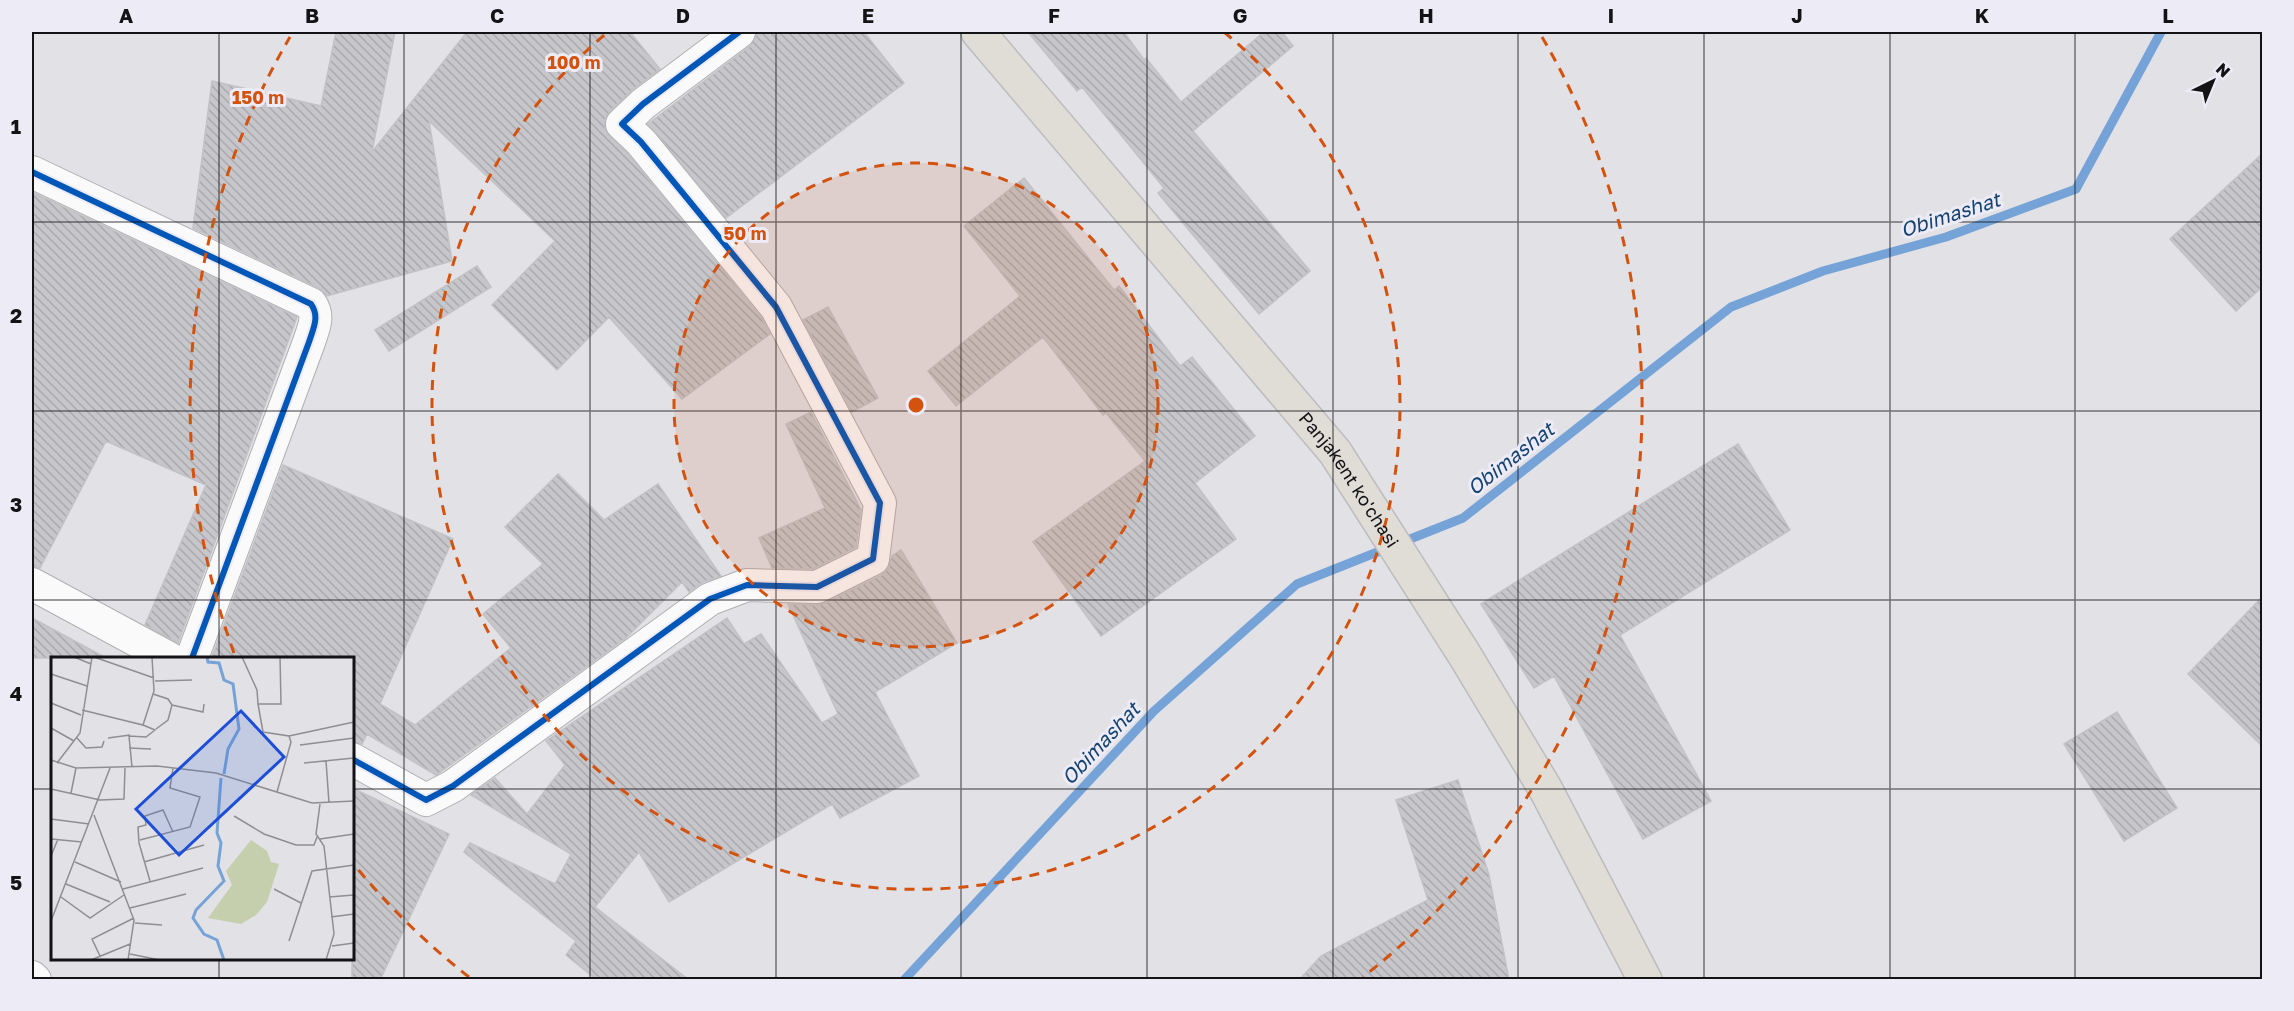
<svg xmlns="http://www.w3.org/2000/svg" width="2294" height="1011" viewBox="0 0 2294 1011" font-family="'Golos Text',sans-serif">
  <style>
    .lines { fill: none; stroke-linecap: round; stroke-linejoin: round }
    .stream { stroke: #76a3d7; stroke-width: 9 }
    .building { fill: url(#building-back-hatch); stroke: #c2c2c6; stroke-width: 1.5 }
    .minor-casing { stroke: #b0b0b4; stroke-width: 34 }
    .primary-casing { stroke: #bcbcbf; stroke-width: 36 }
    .minor { stroke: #fafafb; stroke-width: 32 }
    .primary { stroke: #e0dcd6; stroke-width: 33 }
    .cycleway-casing { stroke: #ecebf6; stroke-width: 10 }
    .cycleway { stroke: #0057b8; stroke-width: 6 }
    .grid { fill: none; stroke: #131316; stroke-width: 1.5; stroke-opacity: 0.55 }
    .ring { fill: none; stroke: #d3520d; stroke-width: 3; stroke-dasharray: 10 8 }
    .labels { text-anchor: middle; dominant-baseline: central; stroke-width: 6; stroke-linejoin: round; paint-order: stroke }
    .street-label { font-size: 18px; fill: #131316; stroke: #ecebf6 }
    .water-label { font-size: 20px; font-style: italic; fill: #154372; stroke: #ecebf6 }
    .inset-river { fill: none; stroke: #76a3d7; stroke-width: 3 }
    .inset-road { fill: none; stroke: #8f8f93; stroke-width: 1.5 }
    .view { fill: #1d4ed8; fill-opacity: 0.15; stroke: #1d4ed8; stroke-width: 3 }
    .inset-edge { fill: none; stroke: #131316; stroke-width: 3 }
    .centre { fill: #d3520d; stroke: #ecebf6; stroke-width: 3 }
    .ring-label { font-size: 18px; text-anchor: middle; font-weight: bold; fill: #d3520d; stroke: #ecebf6; stroke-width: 6; stroke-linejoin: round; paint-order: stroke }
    .neatline { fill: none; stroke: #131316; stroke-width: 2 }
    .grid-label { font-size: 20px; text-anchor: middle; font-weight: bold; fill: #131316 }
  </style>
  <defs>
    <pattern id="building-back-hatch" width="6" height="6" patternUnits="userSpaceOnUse" patternTransform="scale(1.5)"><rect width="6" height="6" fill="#c7c7cb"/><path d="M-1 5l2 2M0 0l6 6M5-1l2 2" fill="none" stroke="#aaaaae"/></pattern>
  </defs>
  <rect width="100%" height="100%" fill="#e1e1e6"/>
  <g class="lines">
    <!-- stream -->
    <path class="stream" d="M 904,980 L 1154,711 L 1297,584 L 1463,518 L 1731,307 L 1823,271 L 1946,237 L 2076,189 L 2161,32"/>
  </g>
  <!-- building -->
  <path class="building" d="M 336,32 L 395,32 L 372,152 L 467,32 L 630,32 L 660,69 L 632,90 L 610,111 L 605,120 L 605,129 L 610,137 L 628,154 L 761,317 L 770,334 L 682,399 L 609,317 L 557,370 L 492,305 L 555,241 L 429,121 L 452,261 L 327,296 L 319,288 L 193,228 L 212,81 L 321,106 Z
    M 761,32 L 864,32 L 904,83 L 726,218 L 648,124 L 750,46 L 756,35 Z
    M 1028,32 L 1124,32 L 1144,60 L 1146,58 L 1181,102 L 1264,32 L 1282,32 L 1293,46 L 1193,131 L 1310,271 L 1259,314 L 1158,193 L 1164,188 L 1082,87 L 1077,91 Z
    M 2262,154 L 2262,287 L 2236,311 L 2170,239 Z
    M 1024,178 L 1114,290 L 1119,286 L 1180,366 L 1192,357 L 1255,436 L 1195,483 L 1236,539 L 1101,636 L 1033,542 L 1145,461 L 1106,413 L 1103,415 L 1043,337 L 956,406 L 928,371 L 1020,296 L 964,226 Z
    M 32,192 L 297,317 L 178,643 L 145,625 L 206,485 L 106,441 L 40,568 L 32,566 Z
    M 477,266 L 491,287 L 389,351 L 375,330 Z
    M 828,307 L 878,398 L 852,412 L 803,320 Z
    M 811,412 L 861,510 L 856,547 L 813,569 L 772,568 L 759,538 L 825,508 L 786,424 Z
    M 1738,444 L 1790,530 L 1620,635 L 1711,801 L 1643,839 L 1554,676 L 1534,688 L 1481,604 Z
    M 283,465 L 453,539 L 380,704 L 415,725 L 511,648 L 483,614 L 543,564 L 505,527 L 558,474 L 604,520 L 658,484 L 721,576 L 703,582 L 689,592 L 682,582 L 626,638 L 436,775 L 367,734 L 362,744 L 352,741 L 352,658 L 212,657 Z
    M 901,550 L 957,643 L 875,692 L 919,776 L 840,818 L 832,804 L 669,902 L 639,852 L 595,907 L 689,980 L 597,980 L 566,955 L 576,941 L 464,852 L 470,843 L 555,884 L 571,854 L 471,795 L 495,778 L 527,814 L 565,765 L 546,741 L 727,618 L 744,644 L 761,634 L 822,723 L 838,714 L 788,604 L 816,605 L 825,603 L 882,575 L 888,569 L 892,556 Z
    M 2262,597 L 2262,746 L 2188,674 Z
    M 32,618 L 106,658 L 32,658 Z
    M 2117,712 L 2177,808 L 2124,841 L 2064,744 Z
    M 1458,780 L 1489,875 L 1509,980 L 1299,980 L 1321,956 L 1428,900 L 1396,800 Z
    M 352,788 L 449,834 L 380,980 L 352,980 Z"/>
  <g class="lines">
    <defs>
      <path id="minor" d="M 32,172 L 311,304 C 320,317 313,329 309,342 L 192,658
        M 32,584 L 169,658
        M 352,759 L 426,800 L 453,786 L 710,599 L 747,585 L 817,587 L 873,559 L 880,503 L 776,307 L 641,142 L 622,124 L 643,104 L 739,32
        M 32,977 L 35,980"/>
      <g id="primary">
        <path id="s1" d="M 978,32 L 1335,452 L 1464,654 L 1546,790 L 1645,980"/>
      </g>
    </defs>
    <!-- minor casing -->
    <use href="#minor" class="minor-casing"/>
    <!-- primary casing -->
    <use href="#primary" class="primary-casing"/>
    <!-- minor -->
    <use href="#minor" class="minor"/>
    <!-- primary -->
    <use href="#primary" class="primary"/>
    <defs>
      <path id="cycleway" d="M 32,172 L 311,304 C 320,317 313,329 309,342 L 192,658
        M 352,759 L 426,800 L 453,786 L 710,599 L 747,585 L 817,587 L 873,559 L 880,503 L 776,307 L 641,142 L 622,124 L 643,104 L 739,32"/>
    </defs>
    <!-- cycleway casing -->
    <use href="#cycleway" class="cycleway-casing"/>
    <!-- cycleway -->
    <use href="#cycleway" class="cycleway"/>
  </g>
  <!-- grid -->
  <path class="grid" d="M 219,32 L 219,658M 404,32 L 404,980M 590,32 L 590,980M 776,32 L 776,980M 961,32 L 961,980M 1147,32 L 1147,980M 1333,32 L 1333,980M 1518,32 L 1518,980M 1704,32 L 1704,980M 1890,32 L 1890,980M 2075,32 L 2075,980M 32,222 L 2262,222M 32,411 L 2262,411M 32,600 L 2262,600M 32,789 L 52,789M 352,789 L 2262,789M 219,958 L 219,980"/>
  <!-- distance rings -->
  <circle cx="916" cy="405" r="242" fill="#d3520d" fill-opacity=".12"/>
  <g class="ring">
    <circle cx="916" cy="405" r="242"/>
    <path d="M1224 32A484 484 0 1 1 608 32"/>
    <path d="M469 977A726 726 0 0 1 356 867M234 653A726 726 0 0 1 290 37M1542 37A726 726 0 0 1 1363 977"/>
  </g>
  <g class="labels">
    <!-- street labels -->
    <g class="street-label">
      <text stroke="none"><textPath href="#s1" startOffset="582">Panjakent ko'chasi</textPath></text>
    </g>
    <!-- water labels -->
    <g class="water-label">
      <text transform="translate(1950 214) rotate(-18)">Obimashat</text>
      <text transform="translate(1510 458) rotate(-38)">Obimashat</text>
      <text transform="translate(1100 743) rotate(-47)">Obimashat</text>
    </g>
  </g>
  <!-- overview -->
  <g transform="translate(51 657)">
    <rect width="303" height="303" fill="#e1e1e6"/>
    <path d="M 200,183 L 216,194 L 220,205 L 228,207 L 216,245 L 205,258 L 190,267 L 157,261 L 181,228 L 175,214 Z" fill="#c5cead"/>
    <path class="inset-river" d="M 156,0 L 157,5 L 168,6 L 173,23 L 182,27 L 188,72 L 177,92 L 173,117M 170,121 L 166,176 L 170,186 L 167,209 L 173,224 L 145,253 L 142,261 L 153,277 L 166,283 L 173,303"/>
    <path class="inset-road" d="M 23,0 L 40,7M 43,0 L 103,21M 191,0 L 206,33 L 207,47 L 230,47 L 229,0M 0,17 L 36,29M 104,24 L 141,23M 102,37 L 117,42 L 121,48 L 117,63 L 105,72M 0,46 L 30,58M 207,47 L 212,75 L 238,79 L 240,85 L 226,135M 121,48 L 152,55 L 153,47M 31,53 L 92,68 L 103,34 L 101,0M 0,71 L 23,84M 238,79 L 303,65M 26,81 L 35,91 L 51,90 L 53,84M 57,81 L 79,78M 249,88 L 303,81M 78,91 L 100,92M 0,103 L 25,111 L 106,109 L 165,116 L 261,146 L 303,144M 275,104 L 278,146M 6,106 L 29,76 L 41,0M 253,106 L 303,101M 81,110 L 78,79 L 95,80 L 104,73 L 92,68M 0,132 L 49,143 L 73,142 L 74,111M 20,136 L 25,111M 269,147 L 265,177 L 273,189 L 283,277 L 275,303M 43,158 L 83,263 L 77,303M 183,159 L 213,177 L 245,188 L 263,188 L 266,180M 0,162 L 38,167M 0,182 L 31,185M 269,182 L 303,177M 89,183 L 139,170 L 149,140 L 119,131 L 122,111M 0,199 L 7,182M 24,205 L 70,225M 93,205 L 153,188M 99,224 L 88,186 L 87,170 L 95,168 L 94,159 L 112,153 L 122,175M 15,227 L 59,245M 72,232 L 152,211M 223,232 L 250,246M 10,240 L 39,261 L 73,238M 278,240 L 303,238M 79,251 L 135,237M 280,260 L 303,257M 0,264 L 59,111M 84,266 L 111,268M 238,284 L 261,214 L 303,208M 281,289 L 303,286M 79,297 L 109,303M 49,299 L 41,282 L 83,261M 40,303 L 79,287"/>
    <path class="view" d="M 190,54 L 233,100 L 128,198 L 85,152 Z"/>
    <rect width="303" height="303" class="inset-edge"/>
  </g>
  <circle cx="916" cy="405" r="9" class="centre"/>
  <g class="ring-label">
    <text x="574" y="69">100 m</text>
    <text x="258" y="104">150 m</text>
    <text x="745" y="240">50 m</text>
  </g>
  <!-- border -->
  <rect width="2294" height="1011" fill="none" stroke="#ecebf6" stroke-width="66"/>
  <!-- north arrow -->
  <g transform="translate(2213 81) rotate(43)" stroke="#ecebf6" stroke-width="4.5" paint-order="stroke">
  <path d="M0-4.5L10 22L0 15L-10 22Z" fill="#131316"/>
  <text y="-9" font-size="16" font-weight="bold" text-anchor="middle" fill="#131316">N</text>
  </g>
  <rect x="33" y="33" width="2228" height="945" class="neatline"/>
  <g class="grid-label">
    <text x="126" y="23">A</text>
    <text x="312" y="23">B</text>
    <text x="497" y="23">C</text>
    <text x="683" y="23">D</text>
    <text x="868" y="23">E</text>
    <text x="1054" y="23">F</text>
    <text x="1240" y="23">G</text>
    <text x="1426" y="23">H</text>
    <text x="1611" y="23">I</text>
    <text x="1797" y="23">J</text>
    <text x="1982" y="23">K</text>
    <text x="2168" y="23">L</text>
    <text x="16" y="134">1</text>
    <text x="16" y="323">2</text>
    <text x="16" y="512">3</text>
    <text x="16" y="701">4</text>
    <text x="16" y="890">5</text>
  </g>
</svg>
